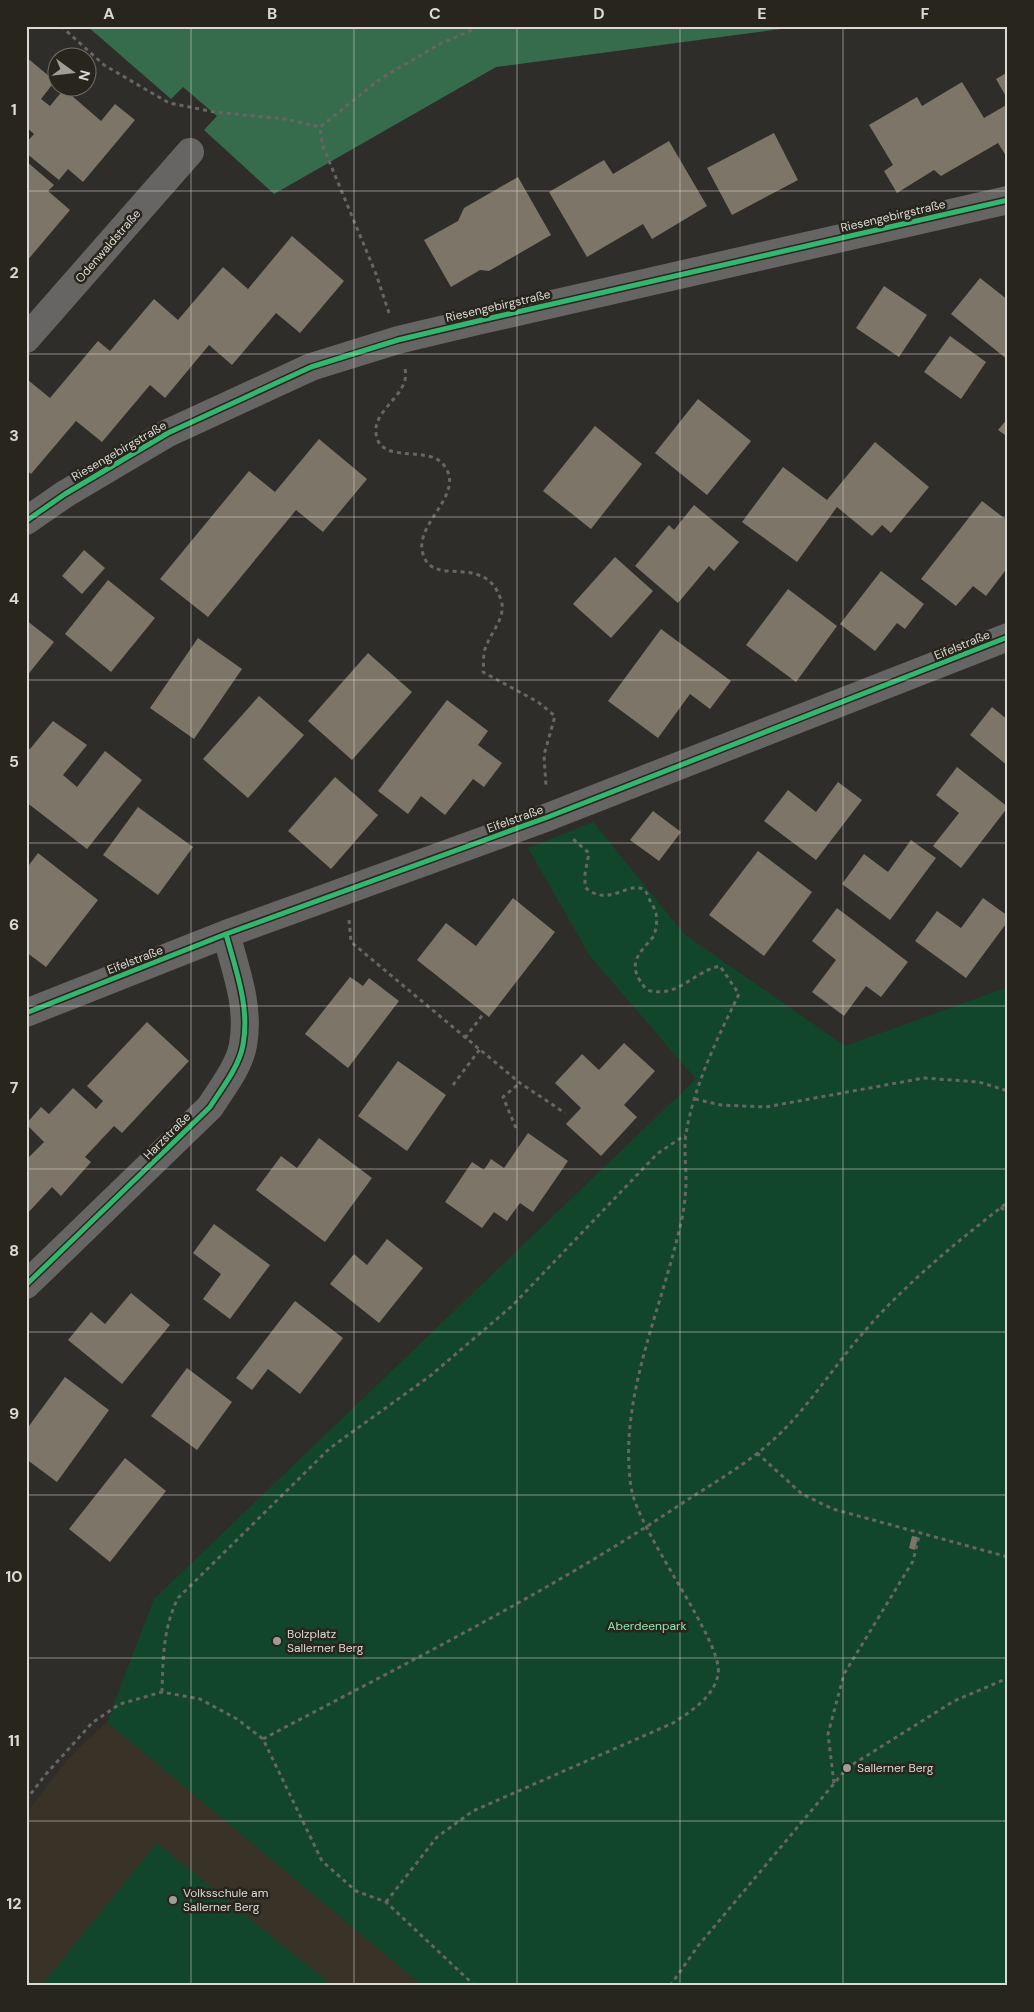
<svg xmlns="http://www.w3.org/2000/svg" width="1034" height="2012" viewBox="0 0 1034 2012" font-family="'DM Sans',sans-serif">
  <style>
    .built { fill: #393327 }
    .green { fill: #11462b }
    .forest { fill: #366c4c }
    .building { fill: #7d7668 }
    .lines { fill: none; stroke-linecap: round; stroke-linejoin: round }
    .path { stroke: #676664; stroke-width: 3; stroke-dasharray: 4 4; stroke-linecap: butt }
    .minor { stroke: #666564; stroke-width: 28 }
    .cycleway-casing { stroke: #28251d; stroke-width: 8 }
    .cycleway { stroke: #33b770; stroke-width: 5 }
    .grid { fill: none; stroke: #dbd9d4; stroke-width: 1; stroke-opacity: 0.55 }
    .poi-dot { fill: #9f9d98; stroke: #28251d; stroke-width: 2 }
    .labels { text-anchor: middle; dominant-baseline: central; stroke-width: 5; stroke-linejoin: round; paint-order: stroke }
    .street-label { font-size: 12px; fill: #dbd9d4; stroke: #28251d }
    .park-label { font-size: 12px; fill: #8ae5ad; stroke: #28251d }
    .poi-label { font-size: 12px; fill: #dbd9d4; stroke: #28251d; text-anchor: start }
    .neatline { fill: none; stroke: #dbd9d4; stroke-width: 2 }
    .grid-label { font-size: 16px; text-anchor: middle; font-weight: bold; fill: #dbd9d4 }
  </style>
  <rect width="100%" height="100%" fill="#2f2d2a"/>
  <!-- built -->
  <path class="built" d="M 107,1722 L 423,1986 L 26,1986 L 26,1814 L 67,1760 Z"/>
  <!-- green -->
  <path class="green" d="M 593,822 L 684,934 L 845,1046 L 1008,987 L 1008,1986 L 423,1986 L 107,1722 L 154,1599 L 696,1079 L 590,956 L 528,848 Z
    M 157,1843 L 333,1986 L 41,1986 Z"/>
  <!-- forest -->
  <path class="forest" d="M 87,26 L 803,26 L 496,67 L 274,194 L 204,130 L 217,116 L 183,87 L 171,99 Z"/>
  <!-- building -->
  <path class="building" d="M 26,57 L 55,81 L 41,99 L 50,106 L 64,89 L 101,121 L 115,104 L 135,120 L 83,182 L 68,169 L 59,180 L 26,153 L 26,143 L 34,134 L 26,127 Z
    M 1008,72 L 1008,100 L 996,79 Z
    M 962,82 L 984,118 L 1008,104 L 1008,159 L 998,143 L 941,176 L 934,170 L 897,193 L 884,171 L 893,165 L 869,125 L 917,97 L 922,106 Z
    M 774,133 L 798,180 L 732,215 L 707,168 Z
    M 669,141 L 707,206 L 652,239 L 643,224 L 587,257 L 549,192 L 604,160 L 613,174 Z
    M 26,161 L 54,185 L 48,191 L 70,210 L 26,262 Z
    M 518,177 L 551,235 L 489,271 L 480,270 L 451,287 L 424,240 L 458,221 L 464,208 Z
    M 292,236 L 344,281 L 300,333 L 276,313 L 232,365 L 209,345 L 165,398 L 150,385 L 102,442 L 76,421 L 31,474 L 26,470 L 26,382 L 28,380 L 50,398 L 98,341 L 110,351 L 154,299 L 178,320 L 223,267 L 248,289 Z
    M 980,278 L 1008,300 L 1008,360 L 951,314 Z
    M 884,286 L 927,315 L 899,357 L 856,328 Z
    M 950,336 L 986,362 L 961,399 L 924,372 Z
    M 698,399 L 751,441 L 707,495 L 655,453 Z
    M 1008,418 L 1008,437 L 998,430 Z
    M 595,426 L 642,464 L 591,529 L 543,491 Z
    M 319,439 L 367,479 L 323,532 L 296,510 L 208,617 L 160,579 L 249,471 L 275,492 Z
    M 875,442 L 929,487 L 891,533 L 882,525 L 872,536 L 837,507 L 797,562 L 742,522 L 783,467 L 827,500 Z
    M 982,501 L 1008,521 L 1008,567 L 986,596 L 973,586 L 956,606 L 921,579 Z
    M 694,505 L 739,542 L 714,571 L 709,566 L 678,603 L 635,566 L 669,525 L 674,530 Z
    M 84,550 L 105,568 L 82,594 L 62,576 Z
    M 615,557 L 653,591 L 611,638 L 573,604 Z
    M 881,571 L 924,604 L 905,629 L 897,623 L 875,651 L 840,624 Z
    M 108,580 L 155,618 L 111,672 L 65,634 Z
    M 788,589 L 837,626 L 796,682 L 746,645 Z
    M 26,620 L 54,642 L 26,677 Z
    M 661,629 L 731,681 L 710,709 L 690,694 L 658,738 L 608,701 Z
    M 198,638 L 242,669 L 194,739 L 150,708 Z
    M 368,653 L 412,692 L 352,760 L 308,721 Z
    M 259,696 L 304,735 L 248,798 L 203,759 Z
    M 447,700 L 488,731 L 478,745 L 502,763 L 484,787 L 473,779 L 445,815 L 421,796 L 408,814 L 378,791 Z
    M 992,707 L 1008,720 L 1008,766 L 970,735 Z
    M 53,721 L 87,745 L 63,775 L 77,787 L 105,751 L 142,780 L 87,849 L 26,802 L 26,746 L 30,749 Z
    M 957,767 L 1008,807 L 961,868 L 933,846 L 959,813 L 936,795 Z
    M 335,777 L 378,815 L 331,869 L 288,831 Z
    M 838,782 L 862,800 L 816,860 L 764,821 L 788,790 L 816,812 Z
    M 138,807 L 193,847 L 158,895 L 103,855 Z
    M 653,811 L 681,832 L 659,861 L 630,840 Z
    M 911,840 L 936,858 L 890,920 L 842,884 L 864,854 L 888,872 Z
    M 758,851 L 812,892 L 764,956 L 709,915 Z
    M 38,853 L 98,900 L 46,967 L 26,952 L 26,869 Z
    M 513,898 L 555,932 L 489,1017 L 417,960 L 446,923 L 476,946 Z
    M 983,898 L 1008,916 L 1008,921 L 966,978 L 915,941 L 937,911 L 961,928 Z
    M 837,908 L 908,962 L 881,997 L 866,986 L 844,1016 L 812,992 L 836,960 L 812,941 Z
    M 350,977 L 363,986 L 369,978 L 399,1001 L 348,1068 L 305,1034 Z
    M 147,1022 L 189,1061 L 122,1133 L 114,1126 L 85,1157 L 91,1162 L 61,1196 L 52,1187 L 26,1215 L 26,1160 L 44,1142 L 26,1124 L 41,1107 L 49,1114 L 73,1088 L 96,1109 L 103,1101 L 87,1086 Z
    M 624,1043 L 655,1071 L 624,1105 L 637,1117 L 601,1156 L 566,1124 L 581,1108 L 555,1083 L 582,1054 L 599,1070 Z
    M 398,1061 L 446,1095 L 407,1151 L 358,1116 Z
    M 528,1133 L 568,1161 L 533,1212 L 520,1203 L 507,1221 L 494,1212 L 482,1228 L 445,1202 L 472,1162 L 484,1170 L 491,1159 L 504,1168 Z
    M 319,1138 L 372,1178 L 325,1242 L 256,1190 L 281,1156 L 297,1168 Z
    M 214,1224 L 270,1265 L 230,1319 L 203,1299 L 221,1274 L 193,1253 Z
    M 387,1239 L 423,1268 L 379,1323 L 330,1284 L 354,1254 L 367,1265 Z
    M 131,1293 L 170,1325 L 122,1384 L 68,1340 L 91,1312 L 105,1324 Z
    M 295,1301 L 343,1338 L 300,1394 L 268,1369 L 252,1390 L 236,1378 Z
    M 187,1368 L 232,1402 L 197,1450 L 151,1416 Z
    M 65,1377 L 109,1410 L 57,1482 L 26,1459 L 26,1430 Z
    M 125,1458 L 166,1491 L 110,1562 L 69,1529 Z
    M 912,1536 L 918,1537 L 915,1550 L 909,1548 Z"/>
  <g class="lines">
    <!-- path -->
    <path class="path" d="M 61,26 L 104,65 L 169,103 L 215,112 L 285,119 L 320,127
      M 389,313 L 376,274 L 322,144 L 320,127 L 380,79 L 440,44 L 481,26
      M 405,369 C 411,394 373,409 376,433 C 379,465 427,445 443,464 C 468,494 413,523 423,554 C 433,589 485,551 501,600 C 507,617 490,633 485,649 C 483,656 484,664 483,672 L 538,702 L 555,716 L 544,755 L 546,786
      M 349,920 L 351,942 L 520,1083 L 565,1113
      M 465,1038 L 484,1013
      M 453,1085 L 480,1049
      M 695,1099 L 721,1105 L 766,1107 L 924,1078 L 979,1082 L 1008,1091
      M 516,1128 L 503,1097 L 520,1083
      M 1001,1207 L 1008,1216
      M 757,1453 L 802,1494 L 833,1509 L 1008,1557
      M 162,1692 C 163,1658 163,1628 178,1598 L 330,1448 L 430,1376 L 512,1306 L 657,1154 L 685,1135
      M 263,1739 C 404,1664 548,1593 681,1504 C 707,1487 735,1471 759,1452 C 804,1417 831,1368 869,1326 C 910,1280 959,1240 1008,1202
      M 834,1783 L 828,1734 L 844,1674 L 913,1561 L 920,1532
      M 26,1800 L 46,1774 L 92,1723 L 120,1704 L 162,1692 L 200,1699 L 237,1719 L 263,1739 L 322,1861 L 356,1891 L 386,1902 L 475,1986
      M 386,1902 L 437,1837 L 473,1811 L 673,1723 C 691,1711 713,1698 718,1675 C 725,1643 638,1533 631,1487 C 619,1406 655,1324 675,1247 C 679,1231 684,1214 685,1197 C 688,1176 683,1154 686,1134 C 694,1085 718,1037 739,994 L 720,966 C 692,972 678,999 647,990 C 626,966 636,956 654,936 C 657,924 659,914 651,903 C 649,899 648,895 646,892 C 633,876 609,910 585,887 L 585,874 L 589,853 L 573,839
      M 670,1986 L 698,1946 L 847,1768 L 954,1701 L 1008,1678"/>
    <!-- minor -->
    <path class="minor" d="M 26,339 L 190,152
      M 26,521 L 65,494 L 168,433 L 311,367 L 398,340 L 482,320 L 1008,200
      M 26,1013 L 226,934 L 548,817 L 1008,637
      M 26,1285 L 210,1107 C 222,1088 239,1067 243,1045 C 250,1007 236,971 226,934"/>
    <defs>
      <path id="cycleway" d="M 26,521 L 65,494 L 168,433 L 311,367 L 398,340 L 482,320 L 1008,200
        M 26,1013 L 226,934 L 548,817 L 1008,637
        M 26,1285 L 210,1107 C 222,1088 239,1067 243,1045 C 250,1007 236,971 226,934"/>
    </defs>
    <!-- cycleway casing -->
    <use href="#cycleway" class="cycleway-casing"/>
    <!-- cycleway -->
    <use href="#cycleway" class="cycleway"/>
  </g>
  <!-- grid -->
  <path class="grid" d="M 191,26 L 191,1986M 354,26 L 354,1986M 517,26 L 517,1986M 680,26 L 680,1986M 843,26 L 843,1986M 26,191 L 1008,191M 26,354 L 1008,354M 26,517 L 1008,517M 26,680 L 1008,680M 26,843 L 1008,843M 26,1006 L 1008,1006M 26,1169 L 1008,1169M 26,1332 L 1008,1332M 26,1495 L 1008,1495M 26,1658 L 1008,1658M 26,1821 L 1008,1821"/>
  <!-- markers -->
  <g class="poi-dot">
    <circle cx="277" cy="1641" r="5"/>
    <circle cx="847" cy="1768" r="5"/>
    <circle cx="173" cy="1900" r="5"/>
  </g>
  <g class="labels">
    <!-- street labels -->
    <g class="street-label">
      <text transform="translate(893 216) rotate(-13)">Riesengebirgstraße</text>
      <text transform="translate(108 246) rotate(-49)">Odenwaldstraße</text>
      <text transform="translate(498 306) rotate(-13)">Riesengebirgstraße</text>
      <text transform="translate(119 451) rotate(-30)">Riesengebirgstraße</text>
      <text transform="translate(962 645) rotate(-22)">Eifelstraße</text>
      <text transform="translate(515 819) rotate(-20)">Eifelstraße</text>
      <text transform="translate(135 960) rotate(-21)">Eifelstraße</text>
      <text transform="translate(167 1136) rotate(-45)">Harzstraße</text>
    </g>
    <!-- park labels -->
    <g class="park-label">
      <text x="647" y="1626">Aberdeenpark</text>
    </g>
    <!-- poi labels -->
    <g class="poi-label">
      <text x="287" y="1634">Bolzplatz<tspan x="287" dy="14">Sallerner Berg</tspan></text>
      <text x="857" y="1768">Sallerner Berg</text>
      <text x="183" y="1893">Volksschule am<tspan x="183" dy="14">Sallerner Berg</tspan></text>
    </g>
  </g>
  <!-- border -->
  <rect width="1034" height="2012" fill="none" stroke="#28251d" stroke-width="55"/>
  <!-- north arrow -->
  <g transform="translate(72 72) rotate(105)"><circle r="24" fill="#28251d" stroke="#706d66"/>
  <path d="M0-4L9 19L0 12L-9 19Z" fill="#9f9d98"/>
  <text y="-8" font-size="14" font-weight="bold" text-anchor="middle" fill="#dbd9d4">N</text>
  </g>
  <rect x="28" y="28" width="978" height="1956" class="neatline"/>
  <g class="grid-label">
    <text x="109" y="19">A</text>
    <text x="272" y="19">B</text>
    <text x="435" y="19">C</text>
    <text x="599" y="19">D</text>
    <text x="762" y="19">E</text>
    <text x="925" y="19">F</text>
    <text x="14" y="115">1</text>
    <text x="14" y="278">2</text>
    <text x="14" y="441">3</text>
    <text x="14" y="604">4</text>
    <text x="14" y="767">5</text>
    <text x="14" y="930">6</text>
    <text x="14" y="1093">7</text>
    <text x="14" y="1256">8</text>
    <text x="14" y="1419">9</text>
    <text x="14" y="1582">10</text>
    <text x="14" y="1746">11</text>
    <text x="14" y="1909">12</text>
  </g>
</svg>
